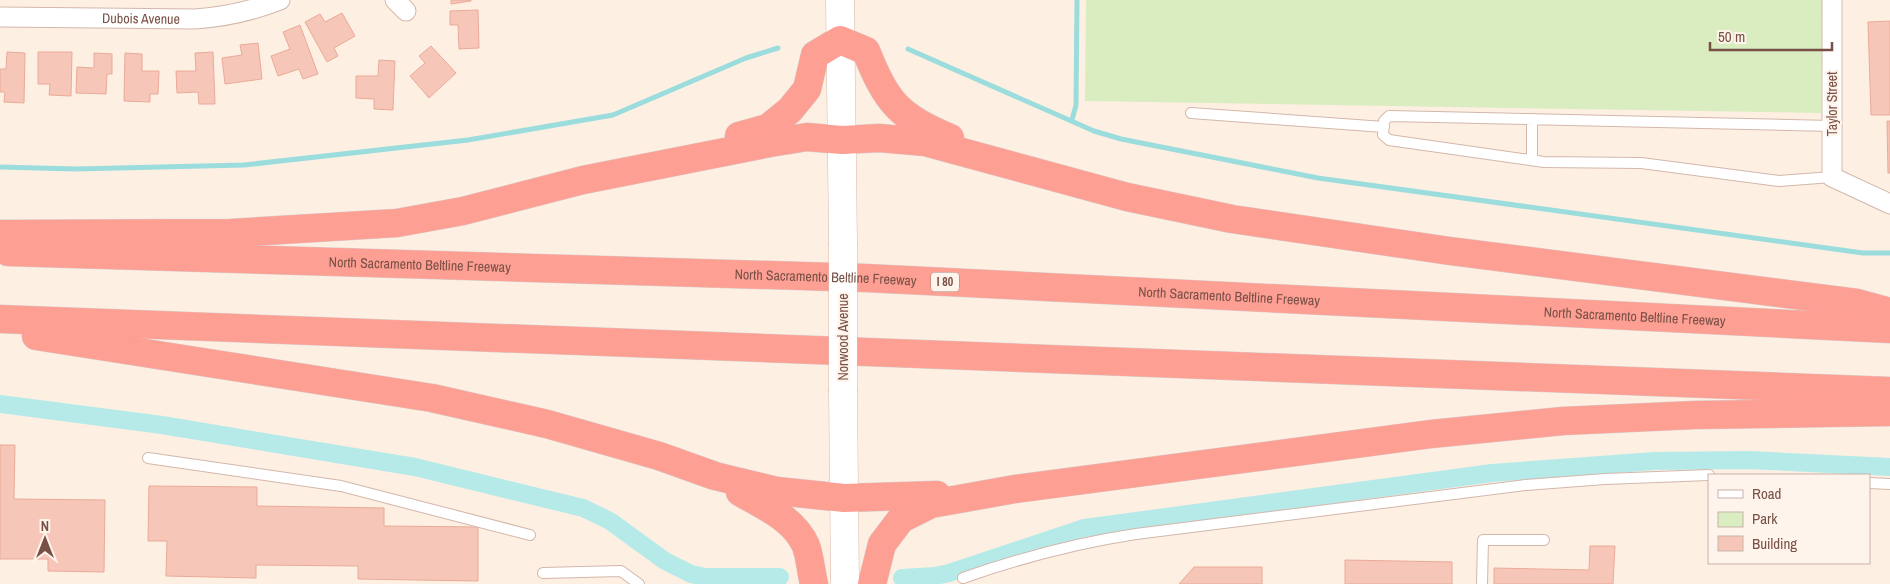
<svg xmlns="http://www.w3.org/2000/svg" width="1890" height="584" viewBox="0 0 1890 584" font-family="'Archivo Narrow',sans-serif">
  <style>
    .green { fill: #d9edc0 }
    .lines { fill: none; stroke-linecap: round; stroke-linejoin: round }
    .stream { stroke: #9bdcdc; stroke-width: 5 }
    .canal { stroke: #b5eae9; stroke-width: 18 }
    .building { fill: #f6c7b8; stroke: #eaaa97 }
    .lane-casing { stroke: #d3b7ab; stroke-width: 12 }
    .street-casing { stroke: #d3b7ab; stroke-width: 21 }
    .secondary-casing { stroke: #d9b7aa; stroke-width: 29 }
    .highway-casing { stroke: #d9cecb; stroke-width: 29 }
    .lane { stroke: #fff; stroke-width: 10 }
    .street { stroke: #fff; stroke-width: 19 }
    .secondary { stroke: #fff; stroke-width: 28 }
    .highway { stroke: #fe9f94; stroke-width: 28 }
    .secondary-bridge-casing { stroke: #d9b7aa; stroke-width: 29; stroke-linecap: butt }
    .secondary-bridge { stroke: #fff; stroke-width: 28 }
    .labels { text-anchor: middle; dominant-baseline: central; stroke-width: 4.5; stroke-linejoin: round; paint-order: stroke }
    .shield { fill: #fff4eb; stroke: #a18178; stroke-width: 1 }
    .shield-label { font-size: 12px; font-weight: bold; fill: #795046 }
    .street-label { font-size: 14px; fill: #795046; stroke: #fff4eb }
  </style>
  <rect width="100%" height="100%" fill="#feefe3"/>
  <!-- green -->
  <path class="green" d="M 1086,0 L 1822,0 L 1821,113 L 1085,101 Z"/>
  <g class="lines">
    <!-- stream -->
    <path class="stream" d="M 908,49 L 1094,131 L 1121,139 L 1318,178 L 1863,253 L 1890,253
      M 1072,120 L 1076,105 L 1077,0
      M 0,167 L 76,169 L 244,165 L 468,140 L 613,115 L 746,58 L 778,48"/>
    <!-- canal -->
    <path class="canal" d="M 0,404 L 162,425 L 415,467 L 583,508 L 610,521 L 665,561 L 691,574 L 705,577 L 780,577
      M 902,578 L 935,576 L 949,573 L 1084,528 L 1492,473 L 1655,461 L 1748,460 L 1890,467"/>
  </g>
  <!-- building -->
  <path class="building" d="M 451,0 L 471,0 L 471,1 L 451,4 Z
    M 478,10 L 479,48 L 459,49 L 458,25 L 450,25 L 450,11 Z
    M 342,13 L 355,36 L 334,48 L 338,56 L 327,62 L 305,22 L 320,14 L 325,22 Z
    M 1890,21 L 1890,115 L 1871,115 L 1868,22 Z
    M 300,25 L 318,74 L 303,79 L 299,69 L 278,76 L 271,56 L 290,49 L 283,32 Z
    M 258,43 L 262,79 L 225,84 L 222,58 L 242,55 L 240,45 Z
    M 431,46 L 456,73 L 429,98 L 410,76 L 425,63 L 419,56 Z
    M 7,52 L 25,53 L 24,103 L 4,102 L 5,92 L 0,92 L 0,69 L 6,69 Z
    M 38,52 L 72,52 L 71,96 L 49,95 L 50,84 L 38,84 Z
    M 213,52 L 215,104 L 199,104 L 198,92 L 177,93 L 176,71 L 196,71 L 195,53 Z
    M 94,53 L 112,54 L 112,74 L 107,74 L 106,94 L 76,93 L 77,67 L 94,68 Z
    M 125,53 L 142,54 L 142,71 L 159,71 L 158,94 L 150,94 L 150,102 L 124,101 Z
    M 379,60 L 395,61 L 393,110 L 374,109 L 374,99 L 356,98 L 356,76 L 378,76 Z
    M 1887,121 L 1890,121 L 1890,173 L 1888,173 Z
    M 0,445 L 15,445 L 14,499 L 105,500 L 104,572 L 48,571 L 48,559 L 0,559 Z
    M 149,486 L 257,487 L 257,506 L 384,508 L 384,526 L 478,527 L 478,581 L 358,579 L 358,566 L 256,565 L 256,578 L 166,576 L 167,541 L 148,541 Z
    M 1590,546 L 1615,546 L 1613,584 L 1494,584 L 1494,568 L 1589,570 Z
    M 1345,560 L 1452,562 L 1452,584 L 1345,584 Z
    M 1194,567 L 1262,567 L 1262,584 L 1179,584 Z"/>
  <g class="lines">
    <defs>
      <path id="lane" d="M 1191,113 L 1384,127
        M 1532,119 L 1532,160
        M 1832,126 L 1389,116 L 1384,121 L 1383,135 L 1389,140 L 1544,162 L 1641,163 L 1779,181 L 1832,177
        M 148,458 L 341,486 L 530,535
        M 1869,483 L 1890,484
        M 543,573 L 621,571 L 639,584
        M 963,578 C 1020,558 1076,543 1136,534 L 1526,485 L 1605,479 L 1709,475
        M 1482,584 L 1483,540 L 1544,540"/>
      <g id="street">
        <path d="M 395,0 L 406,11"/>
        <path d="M 1832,0 L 1832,177 L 1890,204"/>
        <path id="s1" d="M 0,17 L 195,19 C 224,17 252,11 280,0"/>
      </g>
      <path id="secondary" d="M 840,0 L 843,243
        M 843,392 L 845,584"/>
      <g id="highway">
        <path d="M 739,136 L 768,128 L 790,110 L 807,89 L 815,55 L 840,40 L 866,51 C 887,103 898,116 950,138"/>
        <path d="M 0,234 L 231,233 L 397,223 L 463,211 L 583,180 L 770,143 L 807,137 L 842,140 L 879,138 L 925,142 L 1127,197 L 1232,219 L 1450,251 L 1857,303 L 1890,312"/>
        <path id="s2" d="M 8,252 L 866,278 L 1890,329"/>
        <path d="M 0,319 L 1890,391"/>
        <path d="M 36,336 L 432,398 L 547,424 L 659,456 L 715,476 L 777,491 L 844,498 L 937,495"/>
        <path d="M 740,492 C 763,506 794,518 806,546 C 810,557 811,572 814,584"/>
        <path d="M 872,584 L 882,544 L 901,519 L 931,504 L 1015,489 L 1431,434 L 1563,421 L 1695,415 L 1890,412"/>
      </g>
    </defs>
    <!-- lane casing -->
    <use href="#lane" class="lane-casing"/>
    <!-- street casing -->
    <use href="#street" class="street-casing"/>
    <!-- secondary casing -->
    <use href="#secondary" class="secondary-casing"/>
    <!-- highway casing -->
    <use href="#highway" class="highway-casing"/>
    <!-- lane -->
    <use href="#lane" class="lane"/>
    <!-- street -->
    <use href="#street" class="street"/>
    <!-- secondary -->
    <use href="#secondary" class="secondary"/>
    <!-- highway -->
    <use href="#highway" class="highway"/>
    <defs>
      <path id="secondary-bridge" d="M 843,243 L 843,392"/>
    </defs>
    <!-- secondary-bridge casing -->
    <use href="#secondary-bridge" class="secondary-bridge-casing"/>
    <!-- secondary-bridge -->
    <use href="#secondary-bridge" class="secondary-bridge"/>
  </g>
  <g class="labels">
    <!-- shield labels -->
    <rect class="shield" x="931" y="272.5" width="28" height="19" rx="4"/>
    <g class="shield-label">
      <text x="945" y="282">I 80</text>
    </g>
    <!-- street labels -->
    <g class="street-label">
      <text stroke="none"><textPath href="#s1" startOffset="141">Dubois Avenue</textPath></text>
      <text transform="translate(1832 104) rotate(-90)">Taylor Street</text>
      <text stroke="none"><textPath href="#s2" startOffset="412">North Sacramento Beltline Freeway</textPath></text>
      <text stroke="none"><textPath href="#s2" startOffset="818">North Sacramento Beltline Freeway</textPath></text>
      <text stroke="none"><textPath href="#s2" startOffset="1222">North Sacramento Beltline Freeway</textPath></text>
      <text stroke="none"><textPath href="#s2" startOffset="1628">North Sacramento Beltline Freeway</textPath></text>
      <text transform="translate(843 337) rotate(-90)">Norwood Avenue</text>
    </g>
  </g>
  <!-- legend -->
  <rect x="1708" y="474" width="162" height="90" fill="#fff4eb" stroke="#c9b2a9"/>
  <rect x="1718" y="490" width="25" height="8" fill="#ffffff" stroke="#c9b2a9"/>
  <text x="1752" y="499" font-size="15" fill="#795046">Road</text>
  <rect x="1718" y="512" width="25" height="15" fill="#d9edc0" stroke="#c9b2a9"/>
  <text x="1752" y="524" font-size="15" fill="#795046">Park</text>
  <rect x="1718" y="536" width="25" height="15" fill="#f6c7b8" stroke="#c9b2a9"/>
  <text x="1752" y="549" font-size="15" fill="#795046">Building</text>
  <!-- north arrow -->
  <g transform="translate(45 539)" stroke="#fff4eb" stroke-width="4" paint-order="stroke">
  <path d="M0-4L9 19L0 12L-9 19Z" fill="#795046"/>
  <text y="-8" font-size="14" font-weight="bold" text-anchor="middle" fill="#795046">N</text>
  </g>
  <!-- scale -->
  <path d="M1710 42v8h122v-8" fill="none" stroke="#795046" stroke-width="2.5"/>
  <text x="1718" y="42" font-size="15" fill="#795046" stroke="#fff4eb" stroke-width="4" paint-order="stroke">50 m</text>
</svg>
